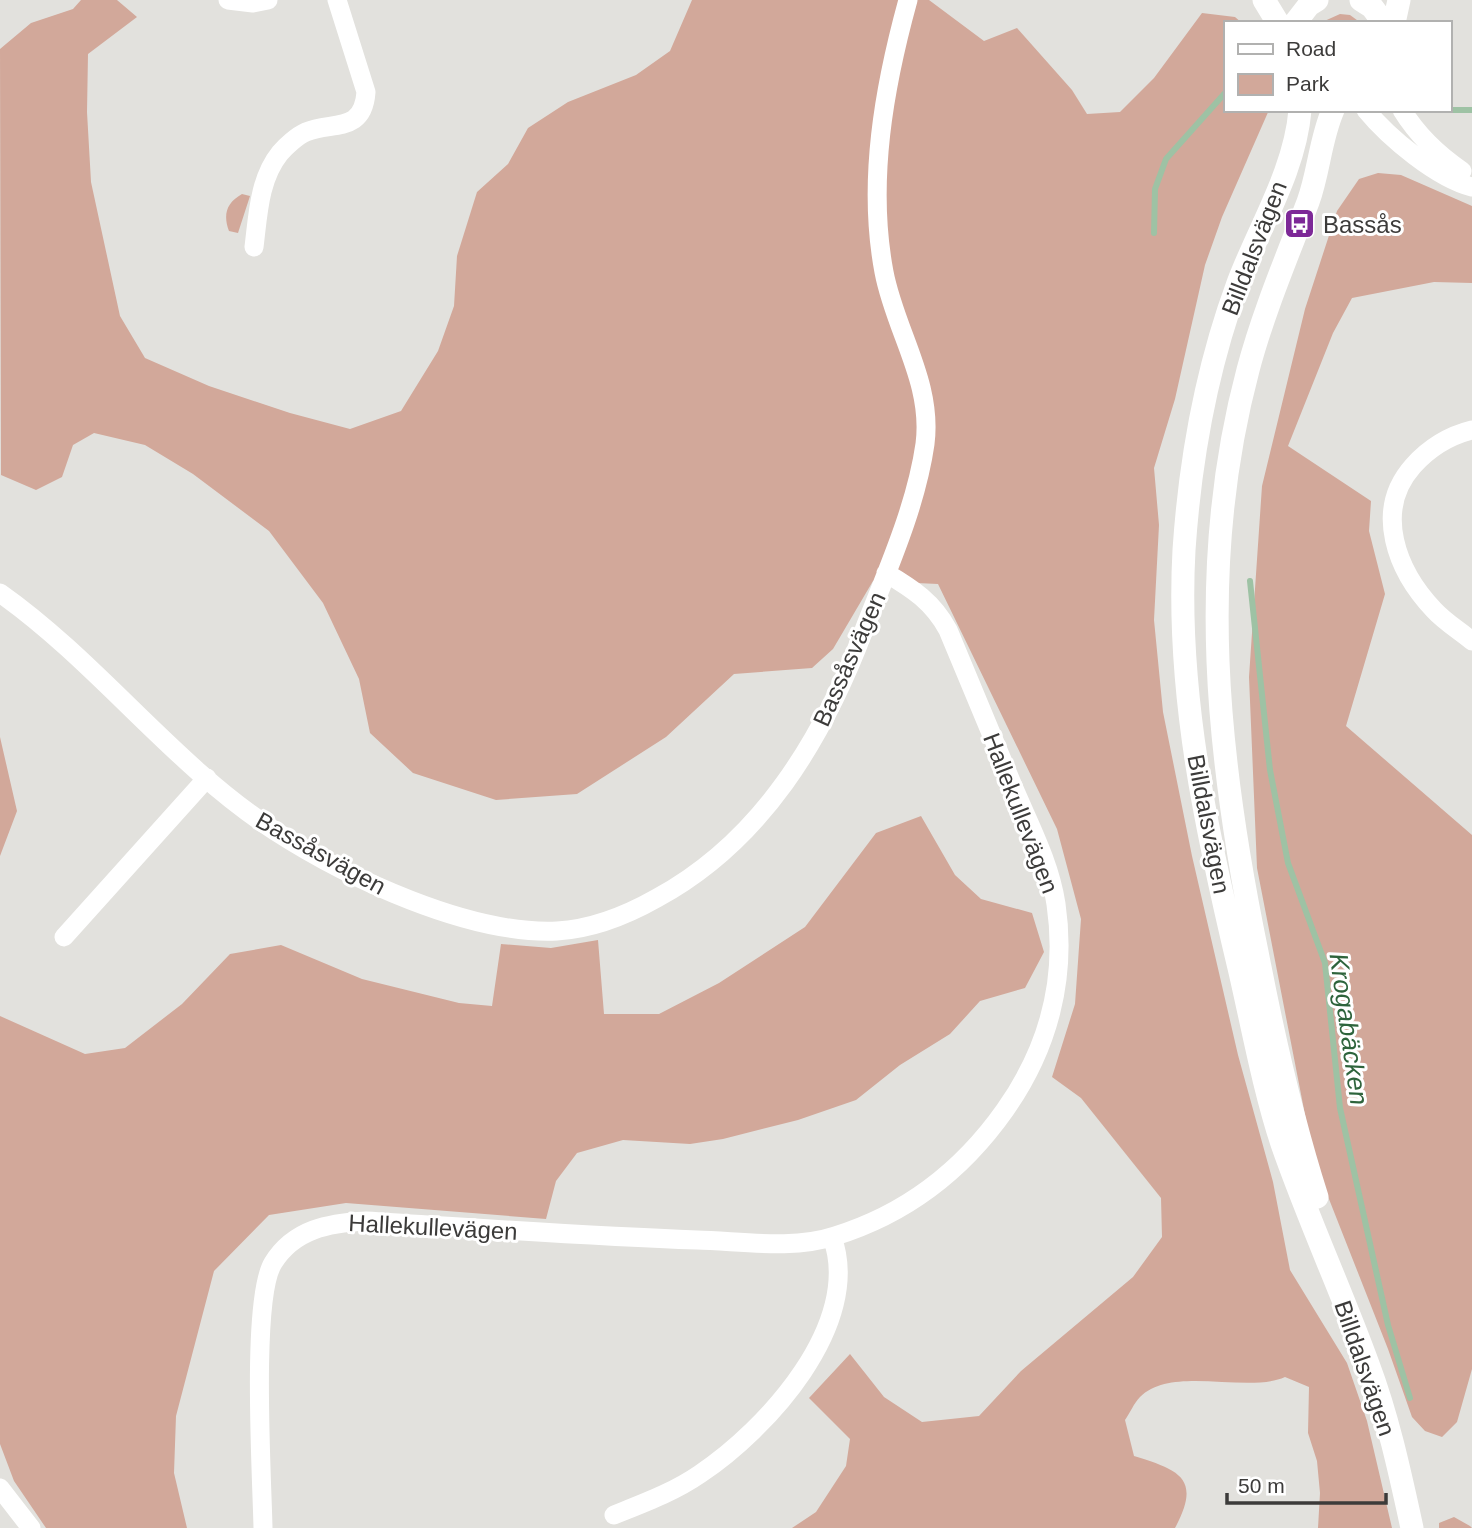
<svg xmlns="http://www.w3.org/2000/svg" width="1472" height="1528" viewBox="0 0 1472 1528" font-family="Arial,sans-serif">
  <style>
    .green { fill: #d2a89a }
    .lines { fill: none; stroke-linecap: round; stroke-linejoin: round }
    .stream { stroke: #9ec2a4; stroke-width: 6 }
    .minor { stroke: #fff; stroke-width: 19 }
    .tertiary { stroke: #fff; stroke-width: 23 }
    .labels { text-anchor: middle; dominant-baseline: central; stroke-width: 6; stroke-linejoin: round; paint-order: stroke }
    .poi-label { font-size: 24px; fill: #3c3b3a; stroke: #fff; text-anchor: start }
    .street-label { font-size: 24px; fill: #3c3b3a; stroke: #fff }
    .water-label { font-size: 26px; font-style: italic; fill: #2e643c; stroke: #fff }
  </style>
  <rect width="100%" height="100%" fill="#e2e1dd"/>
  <!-- green -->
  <path class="green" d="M 81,0 L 117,0 L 137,17 L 88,54 L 87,112 L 91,182 L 120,316 L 145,358 L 209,386 L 290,413 L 350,429 L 401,411 L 438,351 L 454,306 L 457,256 L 477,192 L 508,164 L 528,128 L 568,102 L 636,75 L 670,51 L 692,0 L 929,0 L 984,41 L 1017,28 L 1072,90 L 1087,114 L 1120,112 L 1154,78 L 1202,13 L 1235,17 L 1242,23 L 1225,23 L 1225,110 L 1269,110 L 1222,217 L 1205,265 L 1175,399 L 1154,468 L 1159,525 L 1154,620 L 1163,712 L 1192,856 L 1238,1055 L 1273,1182 L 1290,1270 L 1347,1363 L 1367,1421 L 1392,1528 L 1318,1528 L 1320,1493 L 1317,1461 L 1308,1433 L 1309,1387 L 1285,1377 C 1247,1394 1172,1365 1140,1397 C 1134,1403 1130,1413 1125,1420 L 1134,1456 C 1179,1470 1202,1478 1175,1528 L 792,1528 L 816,1512 L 846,1466 L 850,1439 L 809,1398 L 850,1354 L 884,1397 L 922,1422 L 979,1416 L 1021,1371 L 1133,1277 L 1162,1237 L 1161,1198 L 1081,1098 L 1052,1077 L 1075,1004 L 1081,919 L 1057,829 L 938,584 L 873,581 L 833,649 L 812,668 L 734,674 L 666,737 L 577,794 L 496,800 L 413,773 L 370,733 L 359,679 L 323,603 L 269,531 L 193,474 L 145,445 L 94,433 L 73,445 L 62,477 L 36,490 L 1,475 L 0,49 L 31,23 L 73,9 Z
    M 1340,14 L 1350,15 L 1361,23 L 1320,23 Z
    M 1378,173 L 1401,175 L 1472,206 L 1472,283 L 1434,282 L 1352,298 L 1333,333 L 1288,446 L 1371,501 L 1369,531 L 1385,594 L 1346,726 L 1472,835 L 1472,1369 L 1457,1422 L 1442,1437 L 1425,1431 L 1412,1417 L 1388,1349 L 1314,1161 L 1257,868 L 1249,677 L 1262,486 L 1305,309 L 1337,211 L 1359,179 Z
    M 242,194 L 250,196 L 238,233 L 229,231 C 223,215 226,203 242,194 Z
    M 0,737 L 17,811 L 0,856 Z
    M 921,816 L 955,875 L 981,899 L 1032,913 L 1044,952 L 1025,988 L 980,1001 L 950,1034 L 900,1065 L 856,1100 L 798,1120 L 723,1139 L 690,1144 L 623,1140 L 577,1153 L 556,1181 L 546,1219 L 346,1203 L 269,1215 L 214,1271 L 176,1416 L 174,1473 L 187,1528 L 46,1528 L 14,1481 L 0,1444 L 0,1016 L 85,1054 L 125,1048 L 182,1004 L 230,954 L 281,945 L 362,979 L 459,1003 L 492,1006 L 501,944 L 551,948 L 598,940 L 604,1014 L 659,1014 L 719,983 L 805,927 L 876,833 Z
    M 1454,1517 L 1470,1526 L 1472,1528 L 1439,1528 L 1439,1523 Z"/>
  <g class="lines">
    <!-- stream -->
    <path class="stream" d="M 1445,110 L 1472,110
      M 1154,233 L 1155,189 L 1166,159 L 1225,93
      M 1250,581 L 1270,770 L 1288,863 L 1325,963 L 1340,1108 L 1388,1325 L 1410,1398"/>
    <!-- minor -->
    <path class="minor" d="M 228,0 L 253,3 L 268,0
      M 1366,110 C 1389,138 1437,178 1472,187
      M 1402,110 C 1418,136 1437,154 1462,171
      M 254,247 C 258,215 259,179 280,153 C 286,146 297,136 306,132 C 332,121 363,134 366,92 L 337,0
      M 1472,430 C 1448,436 1430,447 1413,466 C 1373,511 1397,571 1434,610 C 1445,622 1460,631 1472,641
      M 0,593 C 99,663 173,765 275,831 C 348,878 469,935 557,931 C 592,929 627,915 657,898 C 762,841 823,738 864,630 C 887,571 916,507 925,444 C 933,382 895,331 884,272 C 867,182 884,87 908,0
      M 64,937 L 207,778
      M 0,1488 L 31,1528
      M 614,1515 C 644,1503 674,1492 700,1474 C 766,1430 864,1324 832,1237
      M 263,1528 C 262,1477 251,1299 273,1263 C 294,1229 329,1223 366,1221 C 476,1228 586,1236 697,1240 C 740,1241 793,1250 835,1236 C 906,1214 962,1171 1005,1110 C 1048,1049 1067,979 1056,904 C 1050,863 1029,824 1013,786 C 991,734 970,682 948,630 C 933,602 913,589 886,573"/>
    <!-- tertiary -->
    <path class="tertiary" d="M 1264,0 L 1278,23
      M 1361,0 L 1372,7 L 1384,23
      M 1295,23 L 1309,5 L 1317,0
      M 1394,23 L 1399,0
      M 1300,110 C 1295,171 1259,227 1238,283 C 1207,367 1190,461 1184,550 C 1176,693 1207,834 1240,972 C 1253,1029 1264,1089 1282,1144 C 1308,1219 1341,1290 1368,1364 C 1388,1417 1400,1473 1412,1528
      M 1317,1197 C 1291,1116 1273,1035 1257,952 C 1217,758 1196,565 1248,370 C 1263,313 1287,257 1308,202 C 1319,172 1320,140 1333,110"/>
  </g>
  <!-- icons -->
  <defs>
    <symbol id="bus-square" viewBox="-11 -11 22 22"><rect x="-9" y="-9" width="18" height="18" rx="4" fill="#7d2897" stroke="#fff"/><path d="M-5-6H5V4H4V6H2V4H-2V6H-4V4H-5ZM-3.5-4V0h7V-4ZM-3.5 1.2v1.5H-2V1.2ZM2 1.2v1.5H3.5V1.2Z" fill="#fff"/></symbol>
  </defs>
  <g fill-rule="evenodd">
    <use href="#bus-square" x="1282" y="206" width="35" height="35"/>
  </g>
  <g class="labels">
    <!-- poi labels -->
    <g class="poi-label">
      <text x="1323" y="224">Bassås</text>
    </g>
    <!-- street labels -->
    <g class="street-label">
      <text transform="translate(1254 248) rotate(-69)">Billdalsvägen</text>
      <text transform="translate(849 659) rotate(-66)">Bassåsvägen</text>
      <text transform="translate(1021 813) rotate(69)">Hallekullevägen</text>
      <text transform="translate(1209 824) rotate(79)">Billdalsvägen</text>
      <text transform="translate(321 853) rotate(29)">Bassåsvägen</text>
      <text transform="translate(433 1227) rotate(3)">Hallekullevägen</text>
      <text transform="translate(1365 1368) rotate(71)">Billdalsvägen</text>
    </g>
    <!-- water labels -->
    <g class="water-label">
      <text transform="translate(1349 1029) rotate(82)">Krogabäcken</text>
    </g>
  </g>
  <!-- legend -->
  <rect x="1224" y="21" width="228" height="91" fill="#ffffff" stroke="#b1b1b0" stroke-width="2"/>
  <rect x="1238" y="44" width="35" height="10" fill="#ffffff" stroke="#b1b1b0" stroke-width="2"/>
  <text x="1286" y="56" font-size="21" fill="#3c3b3a">Road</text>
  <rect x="1238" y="74" width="35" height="21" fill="#d2a89a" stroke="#b1b1b0" stroke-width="2"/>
  <text x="1286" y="91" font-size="21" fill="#3c3b3a">Park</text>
  <!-- scale -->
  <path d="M1227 1493v10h159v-10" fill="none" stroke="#3c3b3a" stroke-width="3.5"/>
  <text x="1238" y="1493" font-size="21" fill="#3c3b3a" stroke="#ffffff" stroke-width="5" paint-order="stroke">50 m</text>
</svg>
